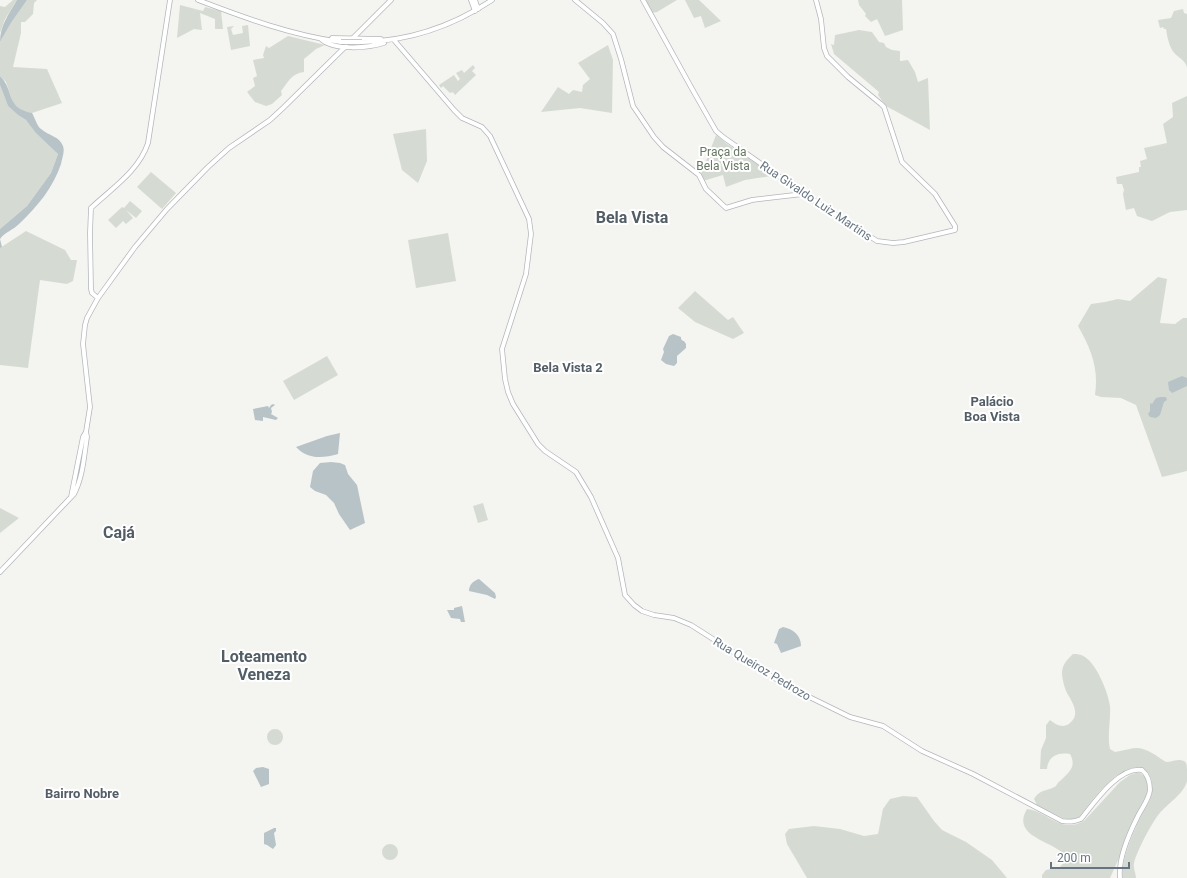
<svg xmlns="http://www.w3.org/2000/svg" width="1187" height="878" viewBox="0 0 1187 878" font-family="Roboto,sans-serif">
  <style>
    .green { fill: #d5dbd2 }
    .water { fill: #b7c3c7 }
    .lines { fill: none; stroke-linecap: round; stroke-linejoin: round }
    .secondary-casing { stroke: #b3b7bb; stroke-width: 5.5 }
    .primary-casing { stroke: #b3b7ba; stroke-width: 5.5 }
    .secondary { stroke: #fff; stroke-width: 4 }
    .primary { stroke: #fff; stroke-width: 4 }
    .primary-bridge-casing { stroke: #b3b7ba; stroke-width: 5.5; stroke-linecap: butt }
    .primary-bridge { stroke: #fff; stroke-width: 4 }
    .labels { text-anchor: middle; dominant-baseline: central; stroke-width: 4; stroke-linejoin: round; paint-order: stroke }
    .park-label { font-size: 12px; fill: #677863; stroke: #fff }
    .street-label { font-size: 12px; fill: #657480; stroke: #fff }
    .neighbourhood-label { font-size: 13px; font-weight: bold; fill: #525d66; stroke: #fff }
    .district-label { font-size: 16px; font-weight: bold; fill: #525d66; stroke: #fff }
  </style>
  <rect width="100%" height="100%" fill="#f4f4f1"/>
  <!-- green -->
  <path class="green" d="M 13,0 L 17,0 L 5,19 L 0,33 L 0,6 L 5,7 Z
    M 27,0 L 37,0 L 34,3 L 33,14 L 25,22 L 21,22 L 21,33 L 13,67 L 47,69 L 62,103 L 32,113 L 22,112 L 13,103 L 6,82 L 0,76 L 0,42 L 11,23 Z
    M 644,0 L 677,0 L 657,12 L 651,13 Z
    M 685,0 L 699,0 L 721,21 L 705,28 L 701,16 L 694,18 Z
    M 858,0 L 902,0 L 903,30 L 885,36 L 877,19 L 871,22 L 865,16 L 866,14 L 859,5 Z
    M 180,5 L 203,11 L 205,7 L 221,11 L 223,29 L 215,29 L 215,19 L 200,13 L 202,30 L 194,29 L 177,38 Z
    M 1183,9 L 1184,13 L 1187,14 L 1187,67 C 1185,59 1174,56 1171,48 C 1168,42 1167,35 1166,29 L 1164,29 L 1163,27 L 1160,28 L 1158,20 L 1171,18 L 1174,11 Z
    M 248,25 L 250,46 L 231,50 L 227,27 L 234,26 L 231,29 L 233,35 L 243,33 L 242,26 Z
    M 859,30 L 872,32 L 879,42 L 884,43 L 886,47 L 892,50 L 900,51 L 900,61 L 908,60 L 915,72 L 918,82 L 928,78 L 930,130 L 886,106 L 878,95 L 879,92 L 834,54 L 831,44 L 834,45 L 835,35 Z
    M 288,36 L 325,45 L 316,49 L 304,59 L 304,72 C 292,73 288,82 281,91 L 282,95 L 272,104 L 266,106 L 255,102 L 247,92 L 255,86 L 253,78 L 257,76 L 253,60 L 264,58 L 263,55 L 266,46 L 269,48 Z
    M 608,45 L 613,60 L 612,113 L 580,108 L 541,112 L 558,87 L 569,94 L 573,90 L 582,92 L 583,85 L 590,79 L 578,63 Z
    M 473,65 L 475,68 L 472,71 L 476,75 L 455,95 L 453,92 L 450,93 L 443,86 L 441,88 L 439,85 L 454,75 L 458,81 L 460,79 L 456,73 L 462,70 L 464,73 Z
    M 0,85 L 8,106 L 18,115 L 26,120 L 58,154 L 51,173 L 27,206 L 0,229 Z
    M 1187,96 L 1187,210 L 1170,212 L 1152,221 L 1137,216 L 1134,208 L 1126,210 L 1123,194 L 1124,190 L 1122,184 L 1117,184 L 1116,177 L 1139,172 L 1139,167 L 1141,167 L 1140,161 L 1147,159 L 1144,148 L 1167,143 L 1163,124 L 1173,117 L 1172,103 Z
    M 426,129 L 427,161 L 418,183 L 402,170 L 393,134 Z
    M 716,135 L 727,144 L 771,173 L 771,176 L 745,180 L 726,187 L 723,175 L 703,181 L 701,174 Z
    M 151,172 L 176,193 L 162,209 L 137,187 Z
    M 130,201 L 142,211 L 136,218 L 126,210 L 133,218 L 126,224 L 123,221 L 116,228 L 108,220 L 122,207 L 124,208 Z
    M 26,231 L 65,250 L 71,260 L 77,260 L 73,281 L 67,284 L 40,280 L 28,368 L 0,365 L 0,248 Z
    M 448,233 L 456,281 L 416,288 L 408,240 Z
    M 1158,277 L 1167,279 L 1160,323 L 1175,324 L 1183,318 L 1187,318 L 1187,471 L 1162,477 L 1136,405 L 1121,398 L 1101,397 L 1095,395 C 1099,368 1091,349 1078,326 L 1091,304 L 1105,302 L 1118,299 L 1130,301 Z
    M 695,291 L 728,320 L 733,317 L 744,333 L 733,339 L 695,322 L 678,308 Z
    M 327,356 L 338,375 L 294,400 L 283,381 Z
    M 483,503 L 488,520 L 478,523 L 473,506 Z
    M 0,508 L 19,518 L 0,533 Z
    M 1073,654 C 1077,654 1081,654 1085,657 C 1097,665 1108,692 1110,706 C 1111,720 1107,734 1110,749 L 1115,752 C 1122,751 1128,749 1134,748 C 1147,747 1156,756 1166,762 C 1172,762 1182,757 1186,763 C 1187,765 1187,769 1187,772 C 1187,775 1187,778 1187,781 C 1184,794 1167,804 1159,814 C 1152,822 1136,853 1134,863 C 1133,869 1136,873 1136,878 L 1123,878 C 1120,862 1133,833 1140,818 C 1144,809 1152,800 1152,790 C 1153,780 1150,774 1143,768 C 1117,763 1094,799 1079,817 L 1070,820 L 1063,818 L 1037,805 L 1034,799 C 1041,788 1047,792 1056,786 C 1057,784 1058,782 1060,781 C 1069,772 1077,767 1070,754 C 1058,752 1048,756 1047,769 L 1040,769 L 1041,750 L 1046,738 L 1046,725 L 1050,720 C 1056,725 1063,729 1070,723 C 1081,714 1072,702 1067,693 C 1064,687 1062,678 1062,672 C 1063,663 1068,659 1073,654 Z
    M267 737a8 8 0 1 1 16 0a8 8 0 1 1-16 0Z
    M 1136,773 L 1140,773 L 1145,777 L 1149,789 L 1144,801 L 1127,836 L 1120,856 L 1110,878 L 1042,878 L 1042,875 L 1046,870 L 1060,867 L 1065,861 L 1064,854 C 1050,840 1011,836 1027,809 C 1049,812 1060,834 1084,821 L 1120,782 L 1130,775 Z
    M 903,796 L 917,797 L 934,821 L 942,830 L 966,842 L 992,860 L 1007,878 L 807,878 L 787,844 L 785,834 L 789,829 L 814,826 L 840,829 L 864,836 L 878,834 L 883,809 L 890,799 Z
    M382 852a8 8 0 1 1 16 0a8 8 0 1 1-16 0Z"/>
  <!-- water -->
  <path class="water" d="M 17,0 L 27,0 L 11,23 L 0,42 C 0,25 9,14 17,0 Z
    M 0,76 C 15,91 5,108 32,113 C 35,118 37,126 41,129 C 49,136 59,136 63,146 C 65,152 62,158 61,164 C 53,188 37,207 19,224 C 13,230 5,232 0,239 L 2,247 L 0,248 L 0,229 L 27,206 L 51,173 L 58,154 L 36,133 L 26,120 L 18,115 L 8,106 L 0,85 Z
    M 673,334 L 681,337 L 681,339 L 683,341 L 684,341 L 686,344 L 686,348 L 677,356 L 677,363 L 674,366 L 666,364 L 661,360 L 664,352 L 663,349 L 669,336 Z
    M 1182,376 L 1187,378 L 1187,386 L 1172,393 L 1169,390 L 1168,382 Z
    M 1160,397 L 1166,397 L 1167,400 L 1164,402 L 1160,415 L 1156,418 L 1150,417 L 1148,414 L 1150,411 L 1150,403 L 1152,404 L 1156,398 Z
    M 273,404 L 275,405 L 271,408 L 272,412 L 271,414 L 278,418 L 276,420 L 263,417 L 263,421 L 255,420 L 253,409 L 268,406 L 269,408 L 271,405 Z
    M 340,433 L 338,454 C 323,458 308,460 296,447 L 327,436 Z
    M 331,462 L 340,463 L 345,465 L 348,474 L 357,485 L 365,523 L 350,530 L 339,514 L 334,503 L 326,495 L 315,491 L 310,487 L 313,471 L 320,463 Z
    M 479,579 L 495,593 L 496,597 L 495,599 L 487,595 L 469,591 C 469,585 473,581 479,579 Z
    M 462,606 L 465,622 L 461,622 L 460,619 L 451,618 L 447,610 L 454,610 L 454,608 Z
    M 783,627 C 793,629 801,635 801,646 L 781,653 L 777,644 L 774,643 L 779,629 Z
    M 263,767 L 269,769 L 269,784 L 261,787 L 253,771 L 256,768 Z
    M 274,828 L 276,828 L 276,831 L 274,833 L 276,845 L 273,849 L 267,845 L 264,844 L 264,833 Z"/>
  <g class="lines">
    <defs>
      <path id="secondary" d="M 471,0 L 475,11
        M 475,0 L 478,9
        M 575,0 L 603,23 L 613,34 L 621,59 L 633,106 L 654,137 L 663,147 L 699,175 L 706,189 L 726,208 L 752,200 L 803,194
        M 643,0 L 691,87 L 716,131 L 723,137 L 804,194 L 877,241 L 893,243 L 904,242 L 955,230 L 955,226 L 935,194 L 902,162 L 884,107 L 881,104 L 848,77 L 827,56 L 824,48 L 821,19 L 816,0
        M 352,39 L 391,0
        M 394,40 L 454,110 L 462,118 L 482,127 L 490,136 L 529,219 L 531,234 L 526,274 L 502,349 L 505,379 L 508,392 L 513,404 L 538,444 L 545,451 L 576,472 L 591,497 L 618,558 L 625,595 L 634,605 L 642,611 L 654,615 L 674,618 L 691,625 L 787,686 L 850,717 L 883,726 L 922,751 L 973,774 L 1062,821 C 1070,822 1074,822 1081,819 C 1094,803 1119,766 1142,770 C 1148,775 1150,782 1150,790 C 1149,800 1141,809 1137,818 C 1129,834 1118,860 1120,878
        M 98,298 L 92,293 L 91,289 L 90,233 L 91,208 C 111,189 139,171 148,143 L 170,0
        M 71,497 L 83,437 L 86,432
        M 0,572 L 74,494 C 83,477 84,456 87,437 L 86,432 L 90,407 L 83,344 L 85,325 L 87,318 L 98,298 L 135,247 L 167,209 L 208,167 L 229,148 L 270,120 L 283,108 L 346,46"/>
      <path id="primary" d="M 198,0 C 245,18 291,35 341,42
        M 332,38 L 381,39
        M 321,39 C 334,51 368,48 384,43
        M 362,42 C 408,41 453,26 492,0"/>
    </defs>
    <!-- secondary casing -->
    <use href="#secondary" class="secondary-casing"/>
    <!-- primary casing -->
    <use href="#primary" class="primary-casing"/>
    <!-- secondary -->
    <use href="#secondary" class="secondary"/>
    <!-- primary -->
    <use href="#primary" class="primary"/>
    <defs>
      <path id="primary-bridge" d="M 341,42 L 362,42"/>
    </defs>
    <!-- primary-bridge casing -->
    <use href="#primary-bridge" class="primary-bridge-casing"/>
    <!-- primary-bridge -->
    <use href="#primary-bridge" class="primary-bridge"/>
  </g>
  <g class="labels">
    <!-- park labels -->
    <g class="park-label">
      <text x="723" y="152">Praça da<tspan x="723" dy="14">Bela Vista</tspan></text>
    </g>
    <!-- street labels -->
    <g class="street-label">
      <text transform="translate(816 201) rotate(34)">Rua Givaldo Luiz Martins</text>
      <text transform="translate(762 669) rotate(31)">Rua Queiroz Pedrozo</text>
    </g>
    <!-- neighbourhood labels -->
    <g class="neighbourhood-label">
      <text x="568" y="367">Bela Vista 2</text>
      <text x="992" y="401">Palácio<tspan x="992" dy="15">Boa Vista</tspan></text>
      <text x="82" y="793">Bairro Nobre</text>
    </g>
    <!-- district labels -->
    <g class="district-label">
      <text x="632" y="217">Bela Vista</text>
      <text x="119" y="532">Cajá</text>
      <text x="264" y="656">Loteamento<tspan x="264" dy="18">Veneza</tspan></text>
    </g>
  </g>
  <!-- scale -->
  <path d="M1051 862v6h78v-6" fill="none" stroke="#657480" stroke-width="2"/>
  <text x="1057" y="862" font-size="12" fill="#657480" stroke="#ffffff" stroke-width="3" paint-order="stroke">200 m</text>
</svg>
